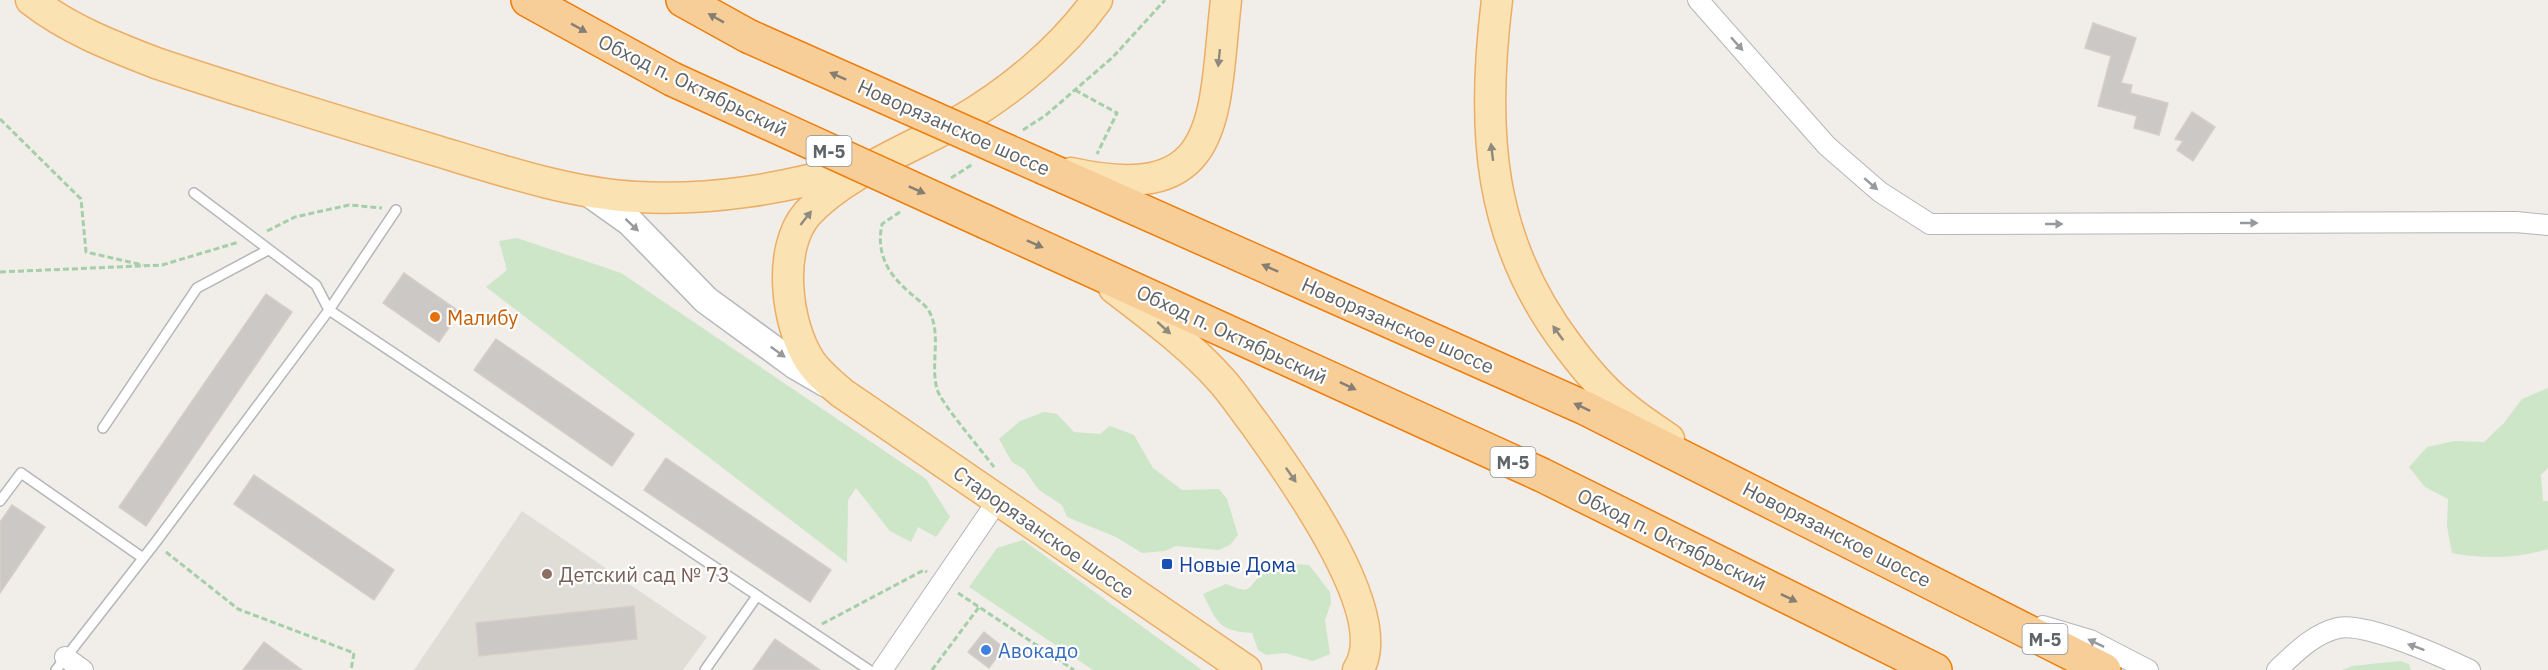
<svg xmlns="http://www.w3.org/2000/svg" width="2548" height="670" viewBox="0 0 2548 670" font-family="'IBM Plex Sans',sans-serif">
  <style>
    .education { fill: #e0ddd7 }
    .green { fill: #cce6c7 }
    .building { fill: #ccc8c5; stroke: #d5cec7; stroke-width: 1.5 }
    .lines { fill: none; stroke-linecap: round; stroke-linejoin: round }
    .lane-casing { stroke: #b3b6ba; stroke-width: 12 }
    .street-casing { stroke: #b3b6ba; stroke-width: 22 }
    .secondary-casing { stroke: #b4b8bc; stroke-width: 30 }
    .primary-casing { stroke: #ebae67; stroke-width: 33 }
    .highway-casing { stroke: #ed7e0c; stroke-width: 36 }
    .path { stroke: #a4cfa8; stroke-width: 3; stroke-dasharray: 6 3; stroke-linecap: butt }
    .lane { stroke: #fff; stroke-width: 9 }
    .street { stroke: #fff; stroke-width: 20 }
    .secondary { stroke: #fff; stroke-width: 27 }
    .primary { stroke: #fbe2b3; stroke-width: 30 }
    .highway { stroke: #f8ce98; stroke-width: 33 }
    .highway-bridge-casing { stroke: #ed7e0c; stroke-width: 36; stroke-linecap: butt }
    .highway-bridge { stroke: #f8ce98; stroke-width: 33 }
    .oneway { fill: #857e74 }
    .oneway2 { fill: #979a9d }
    .oneway3 { fill: #8e8a7e }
    .food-dot { fill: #e8710a; stroke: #fff; stroke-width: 2 }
    .transit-dot { fill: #1a4fb4; stroke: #fff; stroke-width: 2 }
    .education-dot { fill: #8d6e63; stroke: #fff; stroke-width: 2 }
    .shop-dot { fill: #3f7fe0; stroke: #fff; stroke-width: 2 }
    .labels { text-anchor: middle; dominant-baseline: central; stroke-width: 4.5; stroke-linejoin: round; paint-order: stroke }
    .shield { fill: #fff; stroke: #8f9295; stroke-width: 1.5 }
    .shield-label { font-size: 18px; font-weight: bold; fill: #5f6468 }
    .street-label { font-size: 20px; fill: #5f6468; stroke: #fff }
    .food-label { font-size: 20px; fill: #c56008; stroke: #fff; text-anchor: start }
    .transit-label { font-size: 20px; fill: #164399; stroke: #fff; text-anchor: start }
    .education-label { font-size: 20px; fill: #785e54; stroke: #fff; text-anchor: start }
    .shop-label { font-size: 20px; fill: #366cbe; stroke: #fff; text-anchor: start }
  </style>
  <rect width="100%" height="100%" fill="#f1ede8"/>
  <!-- education -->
  <path class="education" d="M 522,511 L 707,637 L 683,670 L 414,670 Z"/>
  <!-- green -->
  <path class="green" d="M 517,238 L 621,273 L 926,479 L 950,517 L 936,537 L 918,527 L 911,542 L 890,531 L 856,488 L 848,500 L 847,563 L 486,287 L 507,270 L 499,241 Z
    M 2548,388 L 2548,468 L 2541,475 L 2543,501 L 2548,501 L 2548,549 C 2517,559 2483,559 2452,553 L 2447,526 L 2448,499 L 2425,487 L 2409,467 L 2427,447 L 2455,441 L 2484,442 L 2504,423 L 2522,399 Z
    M 1044,412 L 1057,414 L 1074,432 L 1100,434 L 1110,426 L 1134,435 L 1153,468 L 1182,490 L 1219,489 L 1227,499 L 1238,535 L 1230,545 L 1219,550 L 1176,546 L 1165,551 L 1142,553 L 1116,537 L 1067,517 L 1062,505 L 1039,490 L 1024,469 L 1012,462 L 999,439 L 1020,421 Z
    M 1023,540 L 1202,670 L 1093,670 L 969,587 L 997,548 Z
    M 1291,564 L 1309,565 L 1330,592 L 1331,603 L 1325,620 L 1330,654 L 1313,661 L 1285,653 L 1266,655 L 1258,650 L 1252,633 C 1218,631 1217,622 1203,594 L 1226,584 C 1254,595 1244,589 1263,574 C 1270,569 1282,567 1291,564 Z
    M 2400,661 L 2409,664 L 2411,670 L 2342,670 L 2352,666 Z"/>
  <!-- building -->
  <path class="building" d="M 2093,23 L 2136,38 L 2121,83 L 2132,85 L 2130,93 L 2168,103 L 2159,135 L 2134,128 L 2137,116 L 2098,106 L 2111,56 L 2085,48 Z
    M 2192,112 L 2215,127 L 2193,161 L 2177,150 L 2183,141 L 2175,139 Z
    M 404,273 L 460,312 L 439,342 L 383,303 Z
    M 266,294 L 292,312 L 146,526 L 119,507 Z
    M 496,339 L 634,434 L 612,466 L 474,370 Z
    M 666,458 L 831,570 L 810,602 L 644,490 Z
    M 254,475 L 394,570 L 374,600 L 234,504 Z
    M 12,505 L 45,527 L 0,593 L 0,522 Z
    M 634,606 L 637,639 L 479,656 L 476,623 Z
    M 984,632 L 1004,648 L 989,668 L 968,652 Z
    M 775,639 L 820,670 L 753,670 Z
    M 264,642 L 302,670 L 243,670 Z"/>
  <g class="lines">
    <defs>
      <path id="lane" d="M 194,193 L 316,285 L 329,310 L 869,670
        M 103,428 L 197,288 L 268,250
        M 0,501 L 21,473 L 143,558
        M 56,670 L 155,543 L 329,310 L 396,210
        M 705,670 L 757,596"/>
      <path id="street" d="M 1698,0 L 1827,146 L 1880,192 L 1930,224 L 2516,222 L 2548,225
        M 2043,626 L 2090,640 L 2148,670
        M 65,657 L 83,670
        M 882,670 L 998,500
        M 2277,670 C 2295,653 2313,634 2338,628 C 2366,622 2443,657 2470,670"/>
      <path id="secondary" d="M 585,190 L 630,222 L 706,300 L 795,365 L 826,383"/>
      <path id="primary" d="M 31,0 C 68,29 112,46 156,63 C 248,94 341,122 434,150 C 497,169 571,194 637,197 C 711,201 781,189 852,169
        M 1097,0 C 1062,49 1010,92 958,122 C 911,148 843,174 807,214 C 777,249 786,324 810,361 C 818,373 830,383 842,393 L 1246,670
        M 1497,0 C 1481,129 1487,240 1569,347 C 1584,367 1601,388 1621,404 C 1636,417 1653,428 1669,439
        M 1071,173 C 1224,207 1213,115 1226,0
        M 1114,288 C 1150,316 1190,345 1221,380 C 1233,393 1243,409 1254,423 C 1287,469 1394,615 1358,670"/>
      <path id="highway" d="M 528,0 L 672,79
        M 683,0 L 748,36
        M 1045,168 L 1585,408 L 2104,670
        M 986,222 L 1542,475 L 1935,670"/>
    </defs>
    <!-- lane casing -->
    <use href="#lane" class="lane-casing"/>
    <!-- street casing -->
    <use href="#street" class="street-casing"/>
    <!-- secondary casing -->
    <use href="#secondary" class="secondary-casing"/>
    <!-- primary casing -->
    <use href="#primary" class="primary-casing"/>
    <!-- highway casing -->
    <use href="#highway" class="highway-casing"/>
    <!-- path -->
    <path class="path" d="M 1075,90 L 1117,113 L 1097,154
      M 0,119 L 81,199 L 86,252 L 143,265
      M 1023,130 L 1046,115 L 1113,57 L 1165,0
      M 951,178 L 973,164
      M 900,212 L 882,224 C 876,253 887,273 909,292 C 915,298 925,304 929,311 C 942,335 930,363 937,389 C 940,402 983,452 994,467
      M 267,231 L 295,217 L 349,205 L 382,208
      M 0,272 L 162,265 L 239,242
      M 166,552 L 238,609 L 354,653 L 351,670
      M 958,593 L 1074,670
      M 822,624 L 924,570 L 927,572
      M 932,670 L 979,607"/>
    <!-- lane -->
    <use href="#lane" class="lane"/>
    <!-- street -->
    <use href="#street" class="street"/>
    <!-- secondary -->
    <use href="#secondary" class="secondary"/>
    <!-- primary -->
    <use href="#primary" class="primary"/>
    <!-- highway -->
    <use href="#highway" class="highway"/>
    <defs>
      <path id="highway-bridge" d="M 748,36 L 1045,168
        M 672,79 L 986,222"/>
    </defs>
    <!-- highway-bridge casing -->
    <use href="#highway-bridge" class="highway-bridge-casing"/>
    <!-- highway-bridge -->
    <use href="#highway-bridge" class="highway-bridge"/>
  </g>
  <!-- one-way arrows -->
  <defs><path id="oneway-solid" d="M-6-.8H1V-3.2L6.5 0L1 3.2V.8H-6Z" transform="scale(1.5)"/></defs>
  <g class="oneway">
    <use href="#oneway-solid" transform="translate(716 18) rotate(-151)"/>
    <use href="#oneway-solid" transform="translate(579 28) rotate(29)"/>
    <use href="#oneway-solid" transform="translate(838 76) rotate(-156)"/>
    <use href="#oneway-solid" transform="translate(917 190) rotate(24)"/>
    <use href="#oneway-solid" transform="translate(1035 244) rotate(24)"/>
    <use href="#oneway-solid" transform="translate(1270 268) rotate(-156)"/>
    <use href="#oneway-solid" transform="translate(1348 386) rotate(25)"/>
    <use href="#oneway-solid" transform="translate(1582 407) rotate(-155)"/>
    <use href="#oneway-solid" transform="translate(1789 598) rotate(26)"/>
  </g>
  <g class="oneway2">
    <use href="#oneway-solid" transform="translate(1737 44) rotate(48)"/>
    <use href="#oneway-solid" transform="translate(1871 184) rotate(41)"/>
    <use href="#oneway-solid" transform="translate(2249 223)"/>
    <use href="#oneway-solid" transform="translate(2054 224)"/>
    <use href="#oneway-solid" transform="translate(632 225) rotate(43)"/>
    <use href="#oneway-solid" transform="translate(778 352) rotate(36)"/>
    <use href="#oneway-solid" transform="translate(2096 643) rotate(-154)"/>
    <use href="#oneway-solid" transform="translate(2416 647) rotate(-160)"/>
  </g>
  <g class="oneway3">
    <use href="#oneway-solid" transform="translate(1219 58) rotate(96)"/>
    <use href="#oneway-solid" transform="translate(1492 152) rotate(-97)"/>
    <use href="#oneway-solid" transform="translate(806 218) rotate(-52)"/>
    <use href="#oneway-solid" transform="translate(1164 328) rotate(42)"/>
    <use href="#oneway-solid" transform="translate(1558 333) rotate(-126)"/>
    <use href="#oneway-solid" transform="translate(1291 475) rotate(55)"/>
  </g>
  <!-- markers -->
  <circle class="food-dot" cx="435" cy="317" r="6"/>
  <rect class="transit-dot" x="1161" y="558" width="12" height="12" rx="3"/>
  <circle class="education-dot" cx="547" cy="574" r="6"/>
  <circle class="shop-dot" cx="986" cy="650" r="6"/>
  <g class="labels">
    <!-- shield labels -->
    <g class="shield">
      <rect x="806.5" y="136" width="45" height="30" rx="4.5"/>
      <rect x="1490.5" y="447" width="45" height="30" rx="4.5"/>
      <rect x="2022.5" y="624" width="45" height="30" rx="4.5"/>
    </g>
    <g class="shield-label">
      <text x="829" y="151">М-5</text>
      <text x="1513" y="462">М-5</text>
      <text x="2045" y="639">М-5</text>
    </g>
    <!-- street labels -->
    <g class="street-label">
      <text transform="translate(693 85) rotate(26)">Обход п. Октябрьский</text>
      <text transform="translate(954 127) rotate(24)">Новорязанское шоссе</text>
      <text transform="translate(1398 325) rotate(24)">Новорязанское шоссе</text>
      <text transform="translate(1232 334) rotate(25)">Обход п. Октябрьский</text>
      <text transform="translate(1044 532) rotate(35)">Старорязанское шоссе</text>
      <text transform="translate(1837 534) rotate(27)">Новорязанское шоссе</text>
      <text transform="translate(1672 539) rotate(26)">Обход п. Октябрьский</text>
    </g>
    <!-- food labels -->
    <g class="food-label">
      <text x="447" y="317">Малибу</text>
    </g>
    <!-- transit labels -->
    <g class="transit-label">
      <text x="1179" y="564">Новые Дома</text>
    </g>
    <!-- education labels -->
    <g class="education-label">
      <text x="559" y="574">Детский сад № 73</text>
    </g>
    <!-- shop labels -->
    <g class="shop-label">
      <text x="998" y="650">Авокадо</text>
    </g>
  </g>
</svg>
